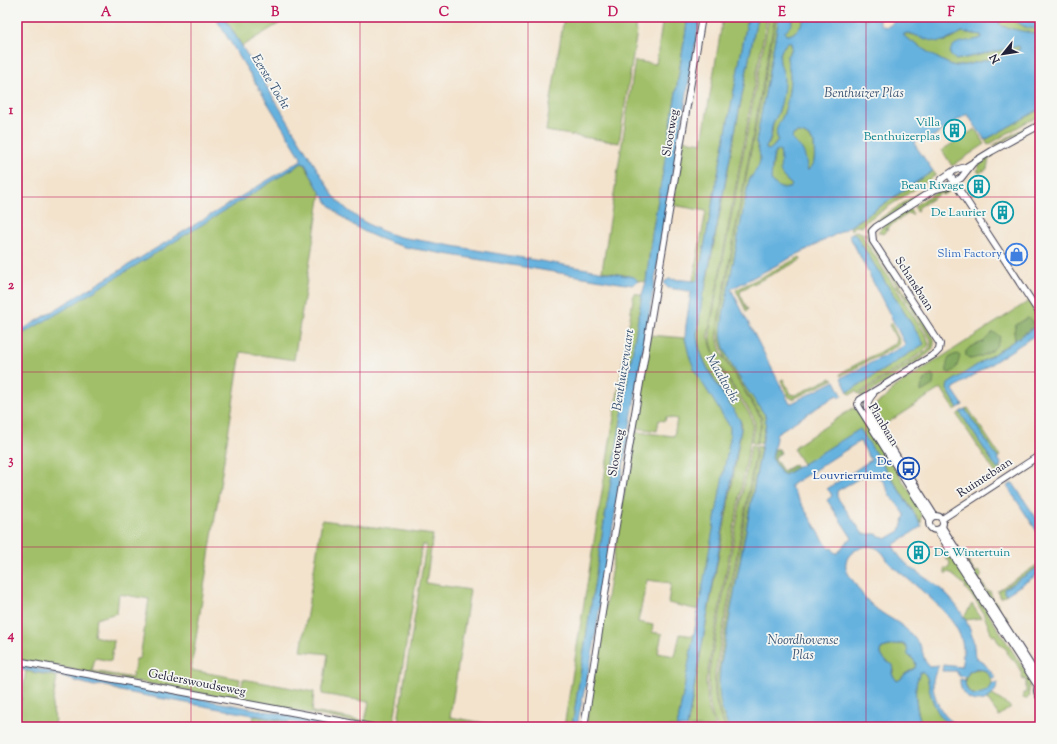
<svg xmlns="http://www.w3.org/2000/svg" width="1057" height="744" viewBox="0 0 1057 744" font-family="'Sorts Mill Goudy',serif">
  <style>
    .green { fill: #a0bf67; stroke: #617051; fill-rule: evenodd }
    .forest { fill: #80a65c; stroke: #51644c }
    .water { fill: #66b2df; stroke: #446a8d; fill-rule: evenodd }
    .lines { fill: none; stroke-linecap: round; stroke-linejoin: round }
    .tertiary-casing { stroke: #413f51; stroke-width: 8 }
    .tertiary { stroke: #fff; stroke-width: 6 }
    .grid { fill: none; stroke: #c2185b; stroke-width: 1; stroke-opacity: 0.55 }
    .labels { text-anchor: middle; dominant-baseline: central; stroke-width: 3.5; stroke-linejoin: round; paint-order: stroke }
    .culture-label { font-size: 12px; fill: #0d838f; stroke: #f6f6f2; text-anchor: end }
    .street-label { font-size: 12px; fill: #22223b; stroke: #f6f6f2 }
    .shop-label { font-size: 12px; fill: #366cbe; stroke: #f6f6f2; text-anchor: end }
    .transit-label { font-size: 12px; fill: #164399; stroke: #f6f6f2; text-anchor: end }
    .water-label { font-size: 13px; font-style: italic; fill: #3a5474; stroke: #f6f6f2 }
    .neatline { fill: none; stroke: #c2185b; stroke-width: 1.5 }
    .grid-label { font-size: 13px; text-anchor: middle; font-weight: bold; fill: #c2185b }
  </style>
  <rect width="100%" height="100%" fill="#f6f6f2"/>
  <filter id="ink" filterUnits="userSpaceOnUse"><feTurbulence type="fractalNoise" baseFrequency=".025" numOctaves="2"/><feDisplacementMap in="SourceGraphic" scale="8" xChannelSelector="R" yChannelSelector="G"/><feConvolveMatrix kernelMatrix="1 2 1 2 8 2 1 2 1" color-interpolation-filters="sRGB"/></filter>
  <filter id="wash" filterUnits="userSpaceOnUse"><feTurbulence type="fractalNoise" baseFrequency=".012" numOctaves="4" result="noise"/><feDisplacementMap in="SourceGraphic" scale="16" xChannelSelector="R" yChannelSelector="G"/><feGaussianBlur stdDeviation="0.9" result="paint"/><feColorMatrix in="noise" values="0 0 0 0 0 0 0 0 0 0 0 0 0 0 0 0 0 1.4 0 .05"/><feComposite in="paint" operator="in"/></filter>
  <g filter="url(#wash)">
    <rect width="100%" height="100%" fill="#f3e3cd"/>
    <!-- green -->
    <path class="green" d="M 224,17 L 290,17 L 242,46 Z
      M 564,17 L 636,17 L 635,30 L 637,31 L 619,143 L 546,131 Z
      M 663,17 L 688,17 L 666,155 L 652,234 L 646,282 L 638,281 L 634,277 L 602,271 L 635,61 L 656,64 Z
      M 723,17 L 748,17 L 698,279 L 696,281 L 693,281 L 706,211 L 673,205 L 684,140 L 702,143 Z
      M 757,17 L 767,17 L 708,335 L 716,362 L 750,415 L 753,424 L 706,681 L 708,707 L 715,727 L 687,727 L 733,479 L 742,424 L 707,367 L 700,351 L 697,335 L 703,292 L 705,291 Z
      M 769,17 L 775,17 L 718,322 C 716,334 718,346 723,357 L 761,418 L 760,429 L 756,444 L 751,442 L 755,424 L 753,417 C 738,389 709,362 710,329 Z
      M 776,17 L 779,17 L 756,142 C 763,163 762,163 749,180 L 723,316 L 723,344 L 732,364 L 765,415 L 766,423 L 761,444 L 757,442 L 762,423 L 762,418 L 725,358 L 720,342 L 718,327 Z
      M 791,17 L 806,17 C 801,24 796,36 786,35 L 785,32 L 792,21 Z
      M 1007,18 L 1015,20 L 1025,27 L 1040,29 L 1040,34 L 1022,32 L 999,25 L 1002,20 Z
      M 962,32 L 981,35 L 982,37 L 977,40 L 956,60 L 1019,46 L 1020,49 C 1009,54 965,67 955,66 C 941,63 917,44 904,37 L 904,34 C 912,31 932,44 945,41 C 951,40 957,35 962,32 Z
      M 788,42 L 790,42 C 793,48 791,50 787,56 C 787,62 789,68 790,75 C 790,87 788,101 784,113 C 781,123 773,127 778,139 L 774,146 L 769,150 L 766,149 L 766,147 L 769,144 L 772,134 L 773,123 L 779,111 L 784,79 L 779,59 L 780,55 L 782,49 Z
      M 1040,109 L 1040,116 L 1025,123 L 988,145 L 985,140 Z
      M 1040,119 L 1040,122 L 993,147 L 994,145 Z
      M 975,129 L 985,144 L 952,166 L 942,150 Z
      M 801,132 L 807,136 L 814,143 C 814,153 817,165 808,170 L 802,149 L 793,142 L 792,138 L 793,135 Z
      M 778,150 L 780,151 C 784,170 774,170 792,185 L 790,188 L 784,189 L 780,188 L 772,182 L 771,179 L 774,155 L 776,151 Z
      M 992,155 L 993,156 L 989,159 L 987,169 L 979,173 L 977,170 L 979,169 L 978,166 Z
      M 302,163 L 304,164 L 321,193 L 294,360 L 241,352 L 191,670 L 240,679 L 237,698 L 240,698 L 243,679 L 314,692 L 312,712 L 365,721 L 369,702 L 322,694 L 328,654 L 301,651 L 322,520 L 433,535 L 426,583 L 470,590 L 450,717 L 507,727 L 397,727 L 426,545 L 422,545 L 393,727 L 382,727 L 17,659 L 17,337 ZM 119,594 L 149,599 L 140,658 L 136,659 L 132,678 L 92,671 L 95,658 L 111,661 L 114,641 L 94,636 L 96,619 L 117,613 Z
      M 933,171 L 936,175 L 865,222 L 862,227 L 856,226 L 851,230 L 850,227 Z
      M 939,180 L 934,187 L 868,230 L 866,229 L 867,227 Z
      M 947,189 L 949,192 L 942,195 L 941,193 L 918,208 L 919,210 L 917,211 L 914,206 L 936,192 Z
      M 909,209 L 913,214 L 911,215 L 909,213 L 888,227 L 887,228 L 888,230 L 887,231 L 885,228 L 886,231 L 883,234 L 878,232 L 882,227 Z
      M 856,231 L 862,233 L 864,239 L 927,337 L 929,345 L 924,351 L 858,394 L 856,391 L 850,395 L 848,392 L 924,344 L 855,234 L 852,233 Z
      M 864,233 L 867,234 L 868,237 L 934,338 C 935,345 933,350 928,354 L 863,397 L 859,395 L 926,352 C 931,348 932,344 930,338 Z
      M 800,257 L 801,260 L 741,290 L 740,294 L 748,310 L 746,311 L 736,290 Z
      M 634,293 L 642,295 L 603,529 L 572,727 L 564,727 Z
      M 1029,301 L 1040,317 L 1040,324 L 1035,326 L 1036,324 L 1014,331 L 1015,340 L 948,384 L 947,389 L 958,408 L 955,410 L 941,388 L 884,425 L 874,409 L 877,403 L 888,396 L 892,389 ZM 993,333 L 971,359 L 966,356 L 966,351 L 970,347 L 983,342 Z
      M 891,323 L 900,342 L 899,345 L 840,376 L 841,373 L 846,370 L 896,343 L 897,340 L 889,325 Z
      M 650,335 L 685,338 C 692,372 710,394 728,423 L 730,427 L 730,439 L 699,610 L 668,603 L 671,583 L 647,580 L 638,622 L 653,625 L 652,632 L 662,634 L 658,653 L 675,656 L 680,634 L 694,636 L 677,727 L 599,727 L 586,725 L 634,433 L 636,432 L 674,436 L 677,419 L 666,417 L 665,421 L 659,420 L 657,431 L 636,428 L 635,427 Z
      M 831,378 L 834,379 L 793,399 L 789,397 L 781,380 L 783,379 L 791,394 L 795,395 Z
      M 853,408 L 857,410 L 923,512 L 922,513 L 921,523 L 860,430 L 803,464 L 794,450 L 796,446 Z
      M 968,408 L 1000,456 L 997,458 L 965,409 Z
      M 960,412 L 996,467 L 997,469 L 1000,468 L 1002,470 L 996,474 L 957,415 Z
      M 752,445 L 755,446 L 755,456 L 715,673 C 713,692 716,710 725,727 L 717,727 C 709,710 707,691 709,672 L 751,446 Z
      M 757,446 L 761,447 L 720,669 C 718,690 720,708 729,727 L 726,727 C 718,711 715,696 716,679 L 756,456 Z
      M 944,545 L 1031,680 L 1029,692 L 1030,696 L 1026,699 L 1023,698 L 1023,693 L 1026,693 L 1026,679 L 1023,680 C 1021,668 1015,660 1006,653 L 1007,650 L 998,642 L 995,635 L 992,636 C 985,616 980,604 965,588 L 966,586 L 949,572 L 946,574 L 945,573 L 945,568 L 948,569 L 950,563 L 948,559 L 946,560 L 946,555 L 941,547 Z
      M 968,557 L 969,558 L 967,560 L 975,573 L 978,571 L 981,574 L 981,577 L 979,579 L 988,592 L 990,591 L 993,600 L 998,604 L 997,606 L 1003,616 L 1006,615 L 1008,617 L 1005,620 L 1019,640 L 1021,639 L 1022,641 L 1019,643 L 965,559 Z
      M 1040,563 L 1040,566 L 1004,589 L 1005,594 L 1007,594 L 1001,598 L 997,591 Z
      M 972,604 L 981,618 L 966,620 L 964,617 Z
      M 897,644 C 907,644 908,649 910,657 L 913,659 L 916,664 L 915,668 L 905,674 L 901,679 L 897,681 L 892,674 L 894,670 L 893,665 C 886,661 878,657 882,648 Z
      M965 682a13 13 0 1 1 26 0a13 13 0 1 1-26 0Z
      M 26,671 L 57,677 L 52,706 L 55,719 L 53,727 L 17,727 Z
      M 920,672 L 923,672 C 929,677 928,684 930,692 C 933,706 941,720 955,727 L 923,727 C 916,710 912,689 920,672 Z
      M 991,694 L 1011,707 L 999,716 L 987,699 Z
      M 254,716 L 288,722 L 288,727 L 252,727 Z"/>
    <!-- forest -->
    <path class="forest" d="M 1027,318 L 1030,319 L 1036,324 L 1035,326 L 1015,340 L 1014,331 L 1016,325 Z
      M 993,332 L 998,335 L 1000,337 C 997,352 984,356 971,359 L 966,356 L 966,351 L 970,347 L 983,342 Z
      M 958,354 L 960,356 C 958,363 957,370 950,373 L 947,372 C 946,363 947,355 958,354 Z
      M 932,374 L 934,377 L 933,385 L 921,392 C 920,384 926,377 932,374 Z
      M 774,449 L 779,449 L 781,453 L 776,456 L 775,459 L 783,471 L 795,464 L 797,468 L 785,476 L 781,473 L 772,458 Z"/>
    <!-- water -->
    <path class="water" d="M 215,17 L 224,17 L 333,195 C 350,216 374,230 400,237 L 634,277 L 638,281 L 632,285 L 409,248 C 377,240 345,226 325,199 C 317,188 311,175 305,164 L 302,163 L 62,311 L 17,337 L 17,333 L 301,160 L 301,158 L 299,154 Z
      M 688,17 L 700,17 L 603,584 L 594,646 L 579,715 L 577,727 L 572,727 L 603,529 L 642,295 L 646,282 L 652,234 L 666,155 Z
      M 748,17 L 757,17 L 705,287 L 705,290 L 703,292 L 697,335 C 699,364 725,396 740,420 L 741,428 L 687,727 L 677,727 L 726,459 L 730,439 L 730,427 L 695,371 L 689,355 L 685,338 L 686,325 L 691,292 L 689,291 L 668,288 L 664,284 L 664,282 L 669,279 L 696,281 L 698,279 Z
      M 779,17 L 791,17 C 794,25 789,26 785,32 L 786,35 C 796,36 801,24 806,17 L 851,17 L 867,19 L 870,17 L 879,17 C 879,23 881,26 887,27 C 899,21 887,17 907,17 L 909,19 L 923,17 L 981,17 L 992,20 L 994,17 L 1040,17 L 1040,29 C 1036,29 1031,29 1026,27 C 1017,24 1009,12 999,23 L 1001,26 C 1014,30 1027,32 1040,34 L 1040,109 L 985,140 L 967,114 L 928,140 L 923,137 L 919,137 L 915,143 L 915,145 L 933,171 L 846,229 L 731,289 L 790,404 L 835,381 L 842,395 L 839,398 L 837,395 L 777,433 L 772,458 L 781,473 L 785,475 L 860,429 L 922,526 L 893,545 C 900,564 921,574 937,586 C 952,598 967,617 972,636 C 974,642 974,650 975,657 L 983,662 L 996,678 L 992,679 L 986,671 L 977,668 L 969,672 L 966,677 L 959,676 L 956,671 L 942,671 L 943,665 L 961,667 C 963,659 964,650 962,642 C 956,613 911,583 889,563 C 886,558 883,552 878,549 C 865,541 843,553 846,568 C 847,573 851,578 854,582 C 861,594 870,605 882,613 C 891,619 902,624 910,633 C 914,638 920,644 922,650 C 924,657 924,661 929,666 L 939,665 C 937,670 934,675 933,680 C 932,694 941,717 955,723 C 958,725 963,726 967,727 C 963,727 958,728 954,727 C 941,723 933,704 930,692 C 928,684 929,677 923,672 L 920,672 C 912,689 916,711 923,727 L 729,727 C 719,708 718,690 720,669 L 766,423 L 765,415 C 752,396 728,365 723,344 C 720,334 722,325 723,316 L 749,180 C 761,164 763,161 756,142 ZM 962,32 L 981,35 L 982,37 C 972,44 950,37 950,55 L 956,60 L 1019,46 L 1020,49 C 1010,54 965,67 955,66 C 942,63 916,44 904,36 L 904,34 C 909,32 912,34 917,36 C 938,44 943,44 962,32 ZM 788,42 L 790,42 C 794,48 791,50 787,56 C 787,62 789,68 790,75 C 790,87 788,101 784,113 C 781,123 773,127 778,139 L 774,146 L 769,150 L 766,149 L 766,147 C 772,140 770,132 773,124 C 774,120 777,117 778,113 C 782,104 784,89 784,79 C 784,71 778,63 780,55 C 781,50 784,45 788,42 ZM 796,133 C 804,132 810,137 814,143 C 814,152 817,165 808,170 L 807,170 C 807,163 805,153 801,148 C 798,144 793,143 792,138 L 793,135 ZM 778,150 L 780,151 C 784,172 772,168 792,185 L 790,188 L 780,188 L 772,182 L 771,179 C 772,171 771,155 778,150 ZM 860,441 L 871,460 L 827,489 L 830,492 L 832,496 L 827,500 L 852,538 L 846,542 L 838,553 L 835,553 L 832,548 L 829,549 L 791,487 L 791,485 ZM 865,475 C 873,474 882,477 886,486 C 888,490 888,494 891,497 C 896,503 901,508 905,515 L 900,531 L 886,539 L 876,534 L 863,534 L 837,497 L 837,491 ZM 897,644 L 903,644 L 907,647 L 908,655 L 913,659 L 916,664 L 915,668 L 905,674 L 901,679 L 897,681 L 892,674 L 893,665 C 886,661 878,657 882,648 Z
      M 852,233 L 855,234 L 924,344 L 848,392 L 841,378 L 904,346 L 905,344 L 849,235 Z
      M 1040,324 L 1040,332 L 954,388 L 953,390 L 963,405 L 958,408 L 947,389 L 948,384 Z
      M 965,409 L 1001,463 L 1000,468 L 997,469 L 996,467 L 960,412 Z
      M 1013,483 L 1040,524 L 1040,536 L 1007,486 Z
      M 1040,566 L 1040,573 L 1007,594 L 1004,593 L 1004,589 Z
      M 17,665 L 352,727 L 320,727 L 120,691 L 110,687 L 103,685 L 94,686 L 65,678 L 61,676 L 22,670 L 17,669 Z
      M 960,679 L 965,680 C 965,688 968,694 976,695 L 987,691 L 992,683 L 998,683 C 993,708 959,707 960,679 Z"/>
  </g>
  <g filter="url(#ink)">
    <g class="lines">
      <defs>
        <path id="tertiary" d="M 949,174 L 1040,314
          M 933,190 L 943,178 L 955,170 L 966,167 L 992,151 L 1040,125
          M 873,394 C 867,401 866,405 870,414 L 934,515
          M929 523a7 7 0 1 1 14 0a7 7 0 1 1-14 0Z
          M 929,518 L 859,407 L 858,404 L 860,400 L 935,354 L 939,350 L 940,344 L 873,241 L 872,231 L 876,227 L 927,194 L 936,189 L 948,186 L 961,178 L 972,164
          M 942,519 L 1040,455
          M 942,527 L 1040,680
          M 937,530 L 1038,686
          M 17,661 L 372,727
          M 1040,684 C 1036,688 1036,693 1040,697
          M 584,727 L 613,543 L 702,17"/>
      </defs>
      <!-- tertiary casing -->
      <use href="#tertiary" class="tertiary-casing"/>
      <!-- tertiary -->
      <use href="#tertiary" class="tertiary"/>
    </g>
  </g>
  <!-- grid -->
  <path class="grid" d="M 191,17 L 191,727M 360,17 L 360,727M 528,17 L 528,727M 697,17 L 697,727M 866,17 L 866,727M 17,197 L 1040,197M 17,372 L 1040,372M 17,547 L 1040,547"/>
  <!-- icons -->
  <defs>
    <symbol id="building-ring" viewBox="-11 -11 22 22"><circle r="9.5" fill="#f6f6f2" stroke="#0f9aa8" stroke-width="1.5"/><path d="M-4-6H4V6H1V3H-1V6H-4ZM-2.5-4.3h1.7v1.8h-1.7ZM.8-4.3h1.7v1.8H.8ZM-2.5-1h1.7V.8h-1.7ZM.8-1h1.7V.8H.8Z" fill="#0f9aa8"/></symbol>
    <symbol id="shop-ring" viewBox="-11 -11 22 22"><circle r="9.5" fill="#f6f6f2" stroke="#3f7fe0" stroke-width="1.5"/><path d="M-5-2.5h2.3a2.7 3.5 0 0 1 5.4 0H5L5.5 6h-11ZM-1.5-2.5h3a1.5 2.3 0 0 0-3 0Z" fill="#3f7fe0"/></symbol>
    <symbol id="bus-ring" viewBox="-11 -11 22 22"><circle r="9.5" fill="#f6f6f2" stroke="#1a4fb4" stroke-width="1.5"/><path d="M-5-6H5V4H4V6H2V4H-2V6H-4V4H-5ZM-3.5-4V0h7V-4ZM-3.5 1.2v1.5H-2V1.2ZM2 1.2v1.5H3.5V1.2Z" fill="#1a4fb4"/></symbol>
  </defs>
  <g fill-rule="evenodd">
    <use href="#building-ring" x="942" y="118" width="25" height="25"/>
    <use href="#building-ring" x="966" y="174" width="25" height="25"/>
    <use href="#building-ring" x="990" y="200" width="25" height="25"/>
    <use href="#shop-ring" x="1004" y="242" width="25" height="25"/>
    <use href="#bus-ring" x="896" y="456" width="25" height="25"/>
    <use href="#building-ring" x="906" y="540" width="25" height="25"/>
  </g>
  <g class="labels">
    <!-- culture labels -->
    <g class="culture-label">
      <text x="940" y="123">Villa<tspan x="940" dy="14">Benthuizerplas</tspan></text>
      <text x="964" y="186">Beau Rivage</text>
      <text x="986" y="213">De Laurier</text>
      <text x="934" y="553" text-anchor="start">De Wintertuin</text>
    </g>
    <!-- street labels -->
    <g class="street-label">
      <text transform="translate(671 133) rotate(-80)">Slootweg</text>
      <text transform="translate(914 284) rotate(57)">Schansbaan</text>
      <text transform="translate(883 425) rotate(59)">Planbaan</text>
      <text transform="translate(617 453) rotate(-80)">Slootweg</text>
      <text transform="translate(985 478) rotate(-33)">Ruimtebaan</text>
      <text transform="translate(197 683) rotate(11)">Gelderswoudseweg</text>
    </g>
    <!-- shop labels -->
    <g class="shop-label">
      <text x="1002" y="254">Slim Factory</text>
    </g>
    <!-- transit labels -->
    <g class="transit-label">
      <text x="892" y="462">De<tspan x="892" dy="14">Louvrierruimte</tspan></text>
    </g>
    <!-- water labels -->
    <g class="water-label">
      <text transform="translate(270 82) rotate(59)">Eerste Tocht</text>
      <text x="864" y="94">Benthuizer Plas</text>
      <text transform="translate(624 370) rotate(-81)">Benthuizervaart</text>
      <text transform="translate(722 379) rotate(60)">Maaltocht</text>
      <text x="803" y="641">Noordhovense<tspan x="803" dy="15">Plas</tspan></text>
    </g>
  </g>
  <!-- margin -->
  <rect width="1057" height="744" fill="none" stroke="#f6f6f2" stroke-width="44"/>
  <!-- north arrow -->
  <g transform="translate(1003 54) rotate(240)" stroke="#f6f6f2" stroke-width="3" paint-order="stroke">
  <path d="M0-3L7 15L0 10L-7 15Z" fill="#22223b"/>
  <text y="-6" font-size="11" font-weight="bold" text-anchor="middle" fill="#22223b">N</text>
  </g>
  <rect x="22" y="22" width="1013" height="700" class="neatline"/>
  <g class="grid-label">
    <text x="106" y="16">A</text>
    <text x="275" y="16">B</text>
    <text x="444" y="16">C</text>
    <text x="613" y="16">D</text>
    <text x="782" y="16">E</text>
    <text x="951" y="16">F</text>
    <text x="11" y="114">1</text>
    <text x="11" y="289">2</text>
    <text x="11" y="464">3</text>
    <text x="11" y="639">4</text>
  </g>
</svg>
